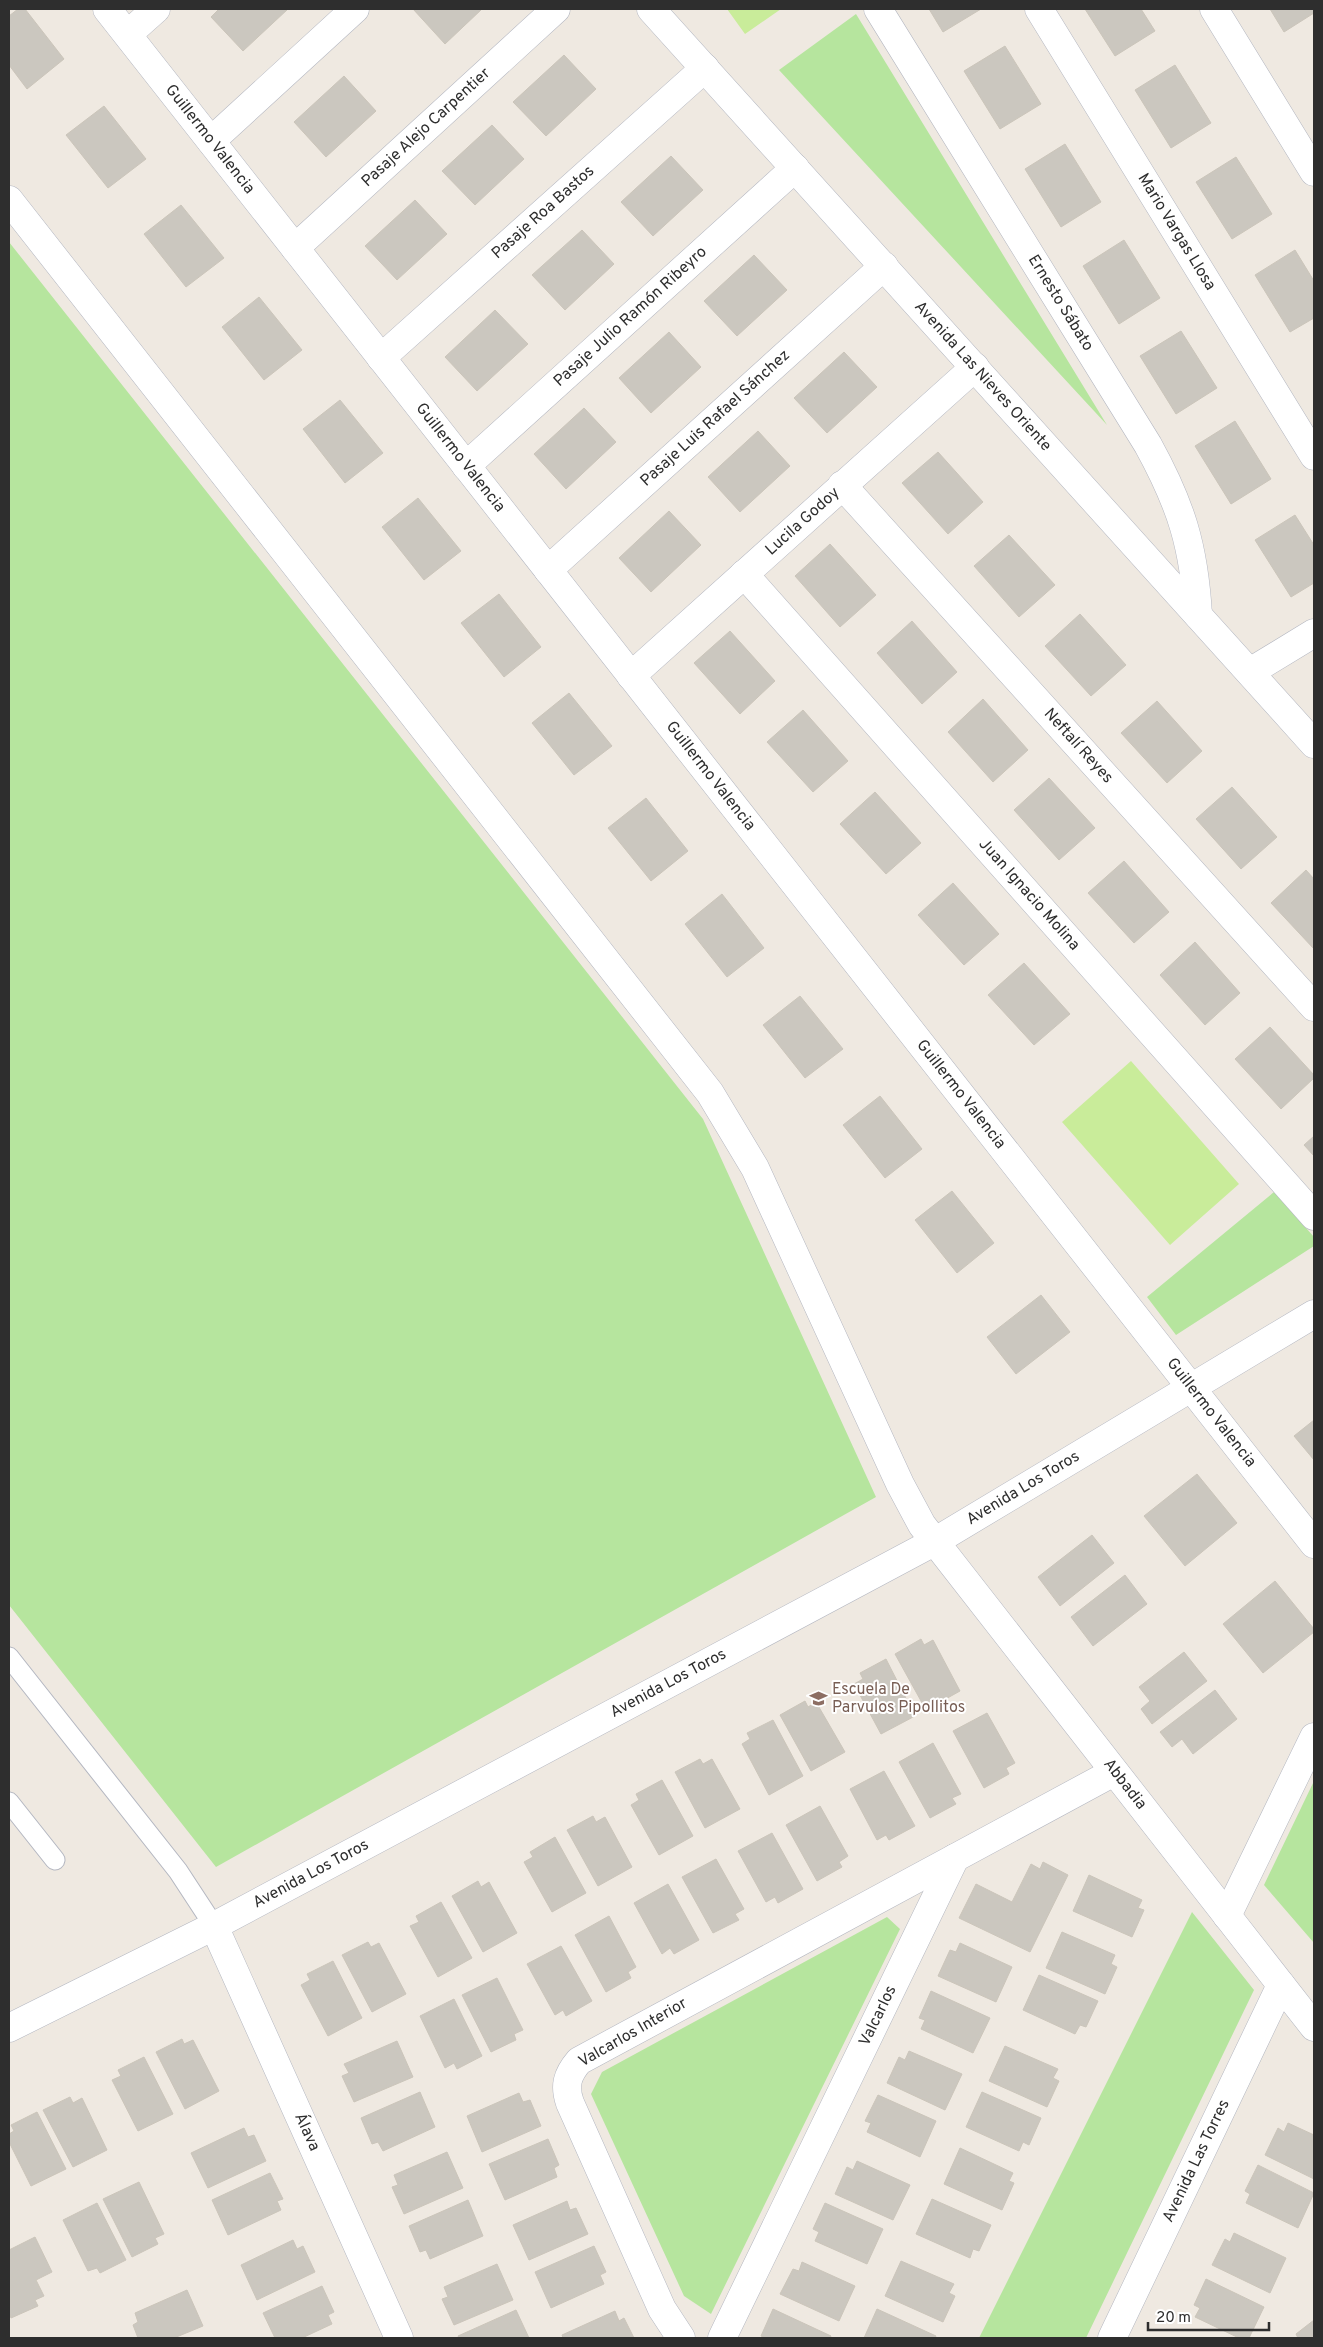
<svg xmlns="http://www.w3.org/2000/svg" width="1323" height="2347" viewBox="0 0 1323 2347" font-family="Overpass,sans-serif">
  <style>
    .green { fill: #b6e59e }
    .pitch { fill: #c9ec9a }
    .building { fill: #cbc7bf; stroke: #cbc5ba }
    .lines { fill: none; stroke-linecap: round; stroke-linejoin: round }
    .lane-casing { stroke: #b4b7c1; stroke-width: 21 }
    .street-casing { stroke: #b4b7c1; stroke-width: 29 }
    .secondary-casing { stroke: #b4b7c1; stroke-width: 29 }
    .lane { stroke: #fff; stroke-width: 19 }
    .street { stroke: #fff; stroke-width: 28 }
    .secondary { stroke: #fff; stroke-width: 28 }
    .labels { text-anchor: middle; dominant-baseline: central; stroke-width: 4; stroke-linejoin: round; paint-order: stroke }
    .street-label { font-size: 16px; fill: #2e2e2e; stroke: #fff }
    .education-label { font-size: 16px; fill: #785e54; stroke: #fff; text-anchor: start }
  </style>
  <rect width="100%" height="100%" fill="#efe9e1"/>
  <!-- green -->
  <path class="green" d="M 856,14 L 1107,425 L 779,70 Z
    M 9,242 L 703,1119 L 876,1497 L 216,1867 L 9,1605 Z
    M 1274,1192 L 1314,1237 L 1314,1246 L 1176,1335 L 1147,1297 Z
    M 1314,1781 L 1314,1943 L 1264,1885 Z
    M 1192,1912 L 1254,1990 L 1086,2338 L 979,2338 Z
    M 887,1917 L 900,1929 L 711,2314 L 684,2296 L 591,2094 L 602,2072 Z"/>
  <!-- pitch -->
  <path class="pitch" d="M 727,9 L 781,9 L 745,34 Z
    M 1131,1061 L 1239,1184 L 1170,1245 L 1062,1122 Z"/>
  <!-- building -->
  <path class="building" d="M 18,9 L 25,9 L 64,59 L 27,89 L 9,65 L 9,16 Z
    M 219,9 L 288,9 L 243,51 L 211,17 Z
    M 413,9 L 482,9 L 445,44 Z
    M 929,9 L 981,9 L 943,32 Z
    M 1085,9 L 1141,9 L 1155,31 L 1115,56 Z
    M 1270,9 L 1314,9 L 1314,13 L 1284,32 Z
    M 1005,46 L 1041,104 L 1000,129 L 964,71 Z
    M 564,55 L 596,89 L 546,136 L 513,102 Z
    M 1175,65 L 1211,123 L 1171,148 L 1135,90 Z
    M 344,76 L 376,111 L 326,157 L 294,122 Z
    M 104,106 L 146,159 L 108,188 L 66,135 Z
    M 492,125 L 524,159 L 475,205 L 442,171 Z
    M 1065,144 L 1101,202 L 1061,227 L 1025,169 Z
    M 671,156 L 703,190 L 653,236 L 621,202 Z
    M 1236,157 L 1272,214 L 1232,239 L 1196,182 Z
    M 415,200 L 447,234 L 397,280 L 365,246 Z
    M 181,205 L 224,258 L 186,287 L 144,234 Z
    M 582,230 L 614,264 L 565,310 L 532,275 Z
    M 1124,240 L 1160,298 L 1119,324 L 1083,266 Z
    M 1295,250 L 1314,281 L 1314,318 L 1290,332 L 1255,275 Z
    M 754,255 L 787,290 L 737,336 L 704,301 Z
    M 259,297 L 302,350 L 264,380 L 222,327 Z
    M 495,310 L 528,344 L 477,391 L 445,357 Z
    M 1181,331 L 1217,388 L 1176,414 L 1140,356 Z
    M 669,332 L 701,367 L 651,413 L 619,378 Z
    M 844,352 L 877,387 L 827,433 L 794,398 Z
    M 340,400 L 383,453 L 345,483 L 303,429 Z
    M 584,408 L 616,442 L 566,489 L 534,454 Z
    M 1235,421 L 1271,479 L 1231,504 L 1195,446 Z
    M 758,431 L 790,466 L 740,512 L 708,477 Z
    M 938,452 L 983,502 L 948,534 L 902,483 Z
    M 418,498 L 461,551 L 424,580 L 382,527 Z
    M 669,511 L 701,545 L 651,592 L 619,558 Z
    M 1295,515 L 1314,545 L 1314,583 L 1291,597 L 1255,540 Z
    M 1009,535 L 1055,585 L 1019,617 L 974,566 Z
    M 830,544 L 876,595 L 840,627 L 795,576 Z
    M 499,594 L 541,647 L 504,677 L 461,623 Z
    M 1080,614 L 1126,665 L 1091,696 L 1045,646 Z
    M 912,621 L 957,672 L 922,704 L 877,653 Z
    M 730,631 L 775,681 L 740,714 L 694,663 Z
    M 569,693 L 612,746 L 574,775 L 532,723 Z
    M 983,699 L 1028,750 L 993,782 L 948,732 Z
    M 1157,701 L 1202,751 L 1167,783 L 1121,733 Z
    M 803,710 L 848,761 L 813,792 L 767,742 Z
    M 1049,778 L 1095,828 L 1059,860 L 1014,810 Z
    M 1232,787 L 1277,837 L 1241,869 L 1196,819 Z
    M 875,792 L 921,843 L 886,874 L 840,824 Z
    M 646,798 L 688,851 L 651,881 L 608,828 Z
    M 1124,861 L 1169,912 L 1134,943 L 1088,893 Z
    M 1306,870 L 1314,879 L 1314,949 L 1271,903 Z
    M 953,883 L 999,934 L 964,965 L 918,915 Z
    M 722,894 L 764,948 L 727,977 L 685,924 Z
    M 1195,942 L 1240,993 L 1205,1025 L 1160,975 Z
    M 1024,963 L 1070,1014 L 1034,1045 L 988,995 Z
    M 800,996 L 843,1049 L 805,1078 L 763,1025 Z
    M 1270,1027 L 1314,1075 L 1314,1078 L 1281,1109 L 1235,1059 Z
    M 880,1096 L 922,1149 L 885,1178 L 843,1125 Z
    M 1314,1136 L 1314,1156 L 1304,1145 Z
    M 952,1191 L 994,1243 L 957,1273 L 915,1220 Z
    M 1041,1295 L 1070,1332 L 1016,1374 L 987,1337 Z
    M 1314,1420 L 1314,1460 L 1294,1436 Z
    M 1197,1474 L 1237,1523 L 1185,1566 L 1144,1516 Z
    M 1092,1535 L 1114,1563 L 1060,1606 L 1038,1577 Z
    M 1125,1575 L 1147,1604 L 1093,1646 L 1071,1617 Z
    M 1275,1581 L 1314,1629 L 1314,1632 L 1263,1673 L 1223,1624 Z
    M 921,1639 L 924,1645 L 933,1640 L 960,1691 L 926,1710 L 895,1654 Z
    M 1184,1652 L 1207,1681 L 1152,1724 L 1141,1709 L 1150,1701 L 1139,1687 Z
    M 886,1659 L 915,1716 L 881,1734 L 854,1684 L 863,1679 L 860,1673 Z
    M 1215,1690 L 1237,1719 L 1193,1754 L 1182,1739 L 1172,1747 L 1160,1732 Z
    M 805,1701 L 808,1707 L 816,1702 L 845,1752 L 811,1771 L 780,1715 Z
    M 987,1713 L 1015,1763 L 1006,1768 L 1009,1774 L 984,1788 L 953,1731 Z
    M 773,1720 L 803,1776 L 769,1795 L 742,1744 L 750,1739 L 747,1733 Z
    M 933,1743 L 961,1794 L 952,1798 L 956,1804 L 930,1818 L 899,1762 Z
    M 700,1759 L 703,1764 L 712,1759 L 740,1809 L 705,1828 L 675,1772 Z
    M 884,1771 L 915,1826 L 889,1840 L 886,1835 L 877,1840 L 850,1789 Z
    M 662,1780 L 693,1836 L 659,1855 L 631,1805 L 639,1800 L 636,1794 Z
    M 820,1806 L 848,1856 L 839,1862 L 842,1867 L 817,1881 L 786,1825 Z
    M 593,1816 L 596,1822 L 605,1817 L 632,1867 L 598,1886 L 567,1830 Z
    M 772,1833 L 803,1889 L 778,1903 L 775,1897 L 766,1902 L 738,1851 Z
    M 555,1837 L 586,1893 L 552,1912 L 524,1862 L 533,1857 L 530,1852 Z
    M 716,1859 L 744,1909 L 735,1914 L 739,1920 L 713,1933 L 682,1877 Z
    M 1043,1862 L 1068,1875 L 1030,1952 L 959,1918 L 976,1884 L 1012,1902 L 1031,1864 L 1040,1869 Z
    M 1089,1875 L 1142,1900 L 1138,1908 L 1144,1910 L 1132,1937 L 1073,1911 Z
    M 478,1881 L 481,1887 L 489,1882 L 517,1933 L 483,1952 L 452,1896 Z
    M 668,1884 L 699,1940 L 674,1954 L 670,1948 L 662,1954 L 634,1903 Z
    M 441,1902 L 472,1958 L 438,1977 L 410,1926 L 419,1922 L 416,1916 Z
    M 609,1916 L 636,1967 L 628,1972 L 631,1978 L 606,1992 L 575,1935 Z
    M 1062,1932 L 1115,1955 L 1111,1964 L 1117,1967 L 1105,1994 L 1046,1968 Z
    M 368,1942 L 371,1947 L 379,1943 L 406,1994 L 372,2012 L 342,1955 Z
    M 960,1943 L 1012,1967 L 996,2002 L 938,1976 L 950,1950 L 956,1952 Z
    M 561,1946 L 592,2001 L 566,2016 L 563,2010 L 555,2015 L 527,1964 Z
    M 333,1961 L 362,2018 L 328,2036 L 301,1985 L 310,1980 L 307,1974 Z
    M 1039,1975 L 1098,2001 L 1086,2027 L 1080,2025 L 1075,2034 L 1023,2010 Z
    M 497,1978 L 523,2030 L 514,2034 L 516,2040 L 491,2052 L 462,1995 Z
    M 931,1991 L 990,2018 L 973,2053 L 921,2029 L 925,2020 L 919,2018 Z
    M 454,1999 L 482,2056 L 457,2069 L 454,2063 L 445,2068 L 420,2016 Z
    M 182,2039 L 184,2044 L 193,2040 L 219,2091 L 185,2109 L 156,2052 Z
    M 397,2041 L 413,2077 L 354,2102 L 342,2076 L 349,2073 L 344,2064 Z
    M 1005,2046 L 1058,2069 L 1053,2078 L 1059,2081 L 1047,2107 L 989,2081 Z
    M 909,2051 L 962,2074 L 945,2110 L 887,2083 L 899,2057 L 905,2060 Z
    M 144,2057 L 173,2114 L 138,2131 L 112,2080 L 121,2076 L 118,2070 Z
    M 420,2092 L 435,2127 L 383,2151 L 378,2142 L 372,2144 L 361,2118 Z
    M 982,2092 L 1041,2118 L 1029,2145 L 1023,2142 L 1019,2151 L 966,2127 Z
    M 519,2093 L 523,2102 L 530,2100 L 541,2126 L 482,2152 L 467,2116 Z
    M 878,2095 L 936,2121 L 920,2157 L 867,2132 L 871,2123 L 865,2121 Z
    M 70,2097 L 73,2103 L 82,2098 L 107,2150 L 73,2167 L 43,2110 Z
    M 37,2112 L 66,2169 L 31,2186 L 9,2142 L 9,2134 L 14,2131 L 11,2125 Z
    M 1288,2123 L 1314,2135 L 1314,2179 L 1265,2155 L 1278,2128 L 1284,2132 Z
    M 244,2128 L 248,2137 L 254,2135 L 266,2161 L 208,2188 L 191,2153 Z
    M 548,2139 L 559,2165 L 554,2168 L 557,2177 L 505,2200 L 489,2164 Z
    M 960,2148 L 1013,2173 L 1009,2181 L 1014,2183 L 1002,2210 L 944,2184 Z
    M 447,2152 L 463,2188 L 404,2214 L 392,2187 L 398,2185 L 394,2175 Z
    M 857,2161 L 910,2185 L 893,2220 L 835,2194 L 847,2167 L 853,2170 Z
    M 1258,2165 L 1314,2193 L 1298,2228 L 1246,2203 L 1250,2194 L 1245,2191 Z
    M 270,2173 L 283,2199 L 277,2201 L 281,2210 L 228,2235 L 212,2200 Z
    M 139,2182 L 164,2234 L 155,2238 L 158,2244 L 132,2257 L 103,2199 Z
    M 932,2199 L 991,2225 L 979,2251 L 973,2249 L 970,2258 L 916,2234 Z
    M 468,2200 L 483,2236 L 430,2259 L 426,2250 L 420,2252 L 409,2226 Z
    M 567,2201 L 570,2210 L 576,2208 L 588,2234 L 529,2260 L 513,2225 Z
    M 97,2203 L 126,2260 L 100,2273 L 97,2268 L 88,2271 L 63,2220 Z
    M 825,2203 L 883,2229 L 867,2264 L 815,2241 L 819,2232 L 813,2229 Z
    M 1234,2233 L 1286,2258 L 1270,2293 L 1212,2265 L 1225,2239 L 1230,2242 Z
    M 35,2237 L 52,2272 L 36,2280 L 44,2296 L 35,2300 L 38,2306 L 11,2318 L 9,2313 L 9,2250 Z
    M 293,2240 L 297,2249 L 303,2246 L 315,2272 L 257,2300 L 241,2265 Z
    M 594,2246 L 606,2272 L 600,2275 L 604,2284 L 551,2308 L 535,2272 Z
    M 901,2261 L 954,2284 L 949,2293 L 955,2296 L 943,2322 L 885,2296 Z
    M 802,2262 L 855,2286 L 839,2321 L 780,2294 L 793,2269 L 799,2271 Z
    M 497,2264 L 513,2300 L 454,2325 L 442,2299 L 448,2297 L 444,2287 Z
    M 1206,2279 L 1264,2307 L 1249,2338 L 1239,2338 L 1195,2317 L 1200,2308 L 1194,2305 Z
    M 322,2286 L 334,2312 L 328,2315 L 332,2324 L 302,2338 L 275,2338 L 263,2313 Z
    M 187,2290 L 203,2326 L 174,2338 L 138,2338 L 133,2325 L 138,2322 L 135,2313 Z
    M 773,2309 L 831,2336 L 830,2338 L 766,2338 L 761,2336 Z
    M 877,2309 L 936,2336 L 935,2338 L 864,2338 Z
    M 516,2310 L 529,2338 L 459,2338 L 458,2336 Z
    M 615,2311 L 619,2321 L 624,2318 L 634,2338 L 563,2338 L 562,2335 Z
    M 1314,2320 L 1314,2338 L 1298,2338 L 1296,2334 Z"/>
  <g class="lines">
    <defs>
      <path id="lane" d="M 9,1657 L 178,1871 L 214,1926
        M 9,1802 L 55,1860"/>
      <g id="street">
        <path id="s1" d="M 107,9 L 1314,1544"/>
        <path id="s2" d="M 878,9 L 1148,445 C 1181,505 1194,546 1198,615"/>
        <path id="s3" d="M 1039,9 L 1314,456"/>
        <path d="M 1214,9 L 1314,172"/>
        <path d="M 128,34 L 156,9"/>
        <path d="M 211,141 L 355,9"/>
        <path id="s4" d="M 9,200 L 710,1093 L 755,1168 L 900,1484 L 922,1525 L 1314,2027"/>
        <path id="s5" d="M 295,248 L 556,9"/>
        <path id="s6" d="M 381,358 L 705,68"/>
        <path id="s7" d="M 466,466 L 795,168"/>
        <path id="s8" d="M 842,485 L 1314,1007"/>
        <path id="s9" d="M 548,570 L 884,266"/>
        <path id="s10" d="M 744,574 L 1314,1216"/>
        <path d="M 1250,672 L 1314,633"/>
        <path id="s11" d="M 631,676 L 975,367"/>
        <path d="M 1227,1916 L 1314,1737"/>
        <path id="s12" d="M 214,1926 L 399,2338"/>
        <path d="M 681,2338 L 662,2309 L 570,2103 C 564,2086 567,2075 579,2061 L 1114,1772"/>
        <path id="s13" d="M 722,2338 L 955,1858"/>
        <path id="s14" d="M 1112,2338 L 1281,1985"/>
      </g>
      <g id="secondary">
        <path id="s15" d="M 651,9 L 1314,744"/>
        <path id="s16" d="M 9,2028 L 214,1926 L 934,1542 L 1314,1314"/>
      </g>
    </defs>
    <!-- lane casing -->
    <use href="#lane" class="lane-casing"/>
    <!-- street casing -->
    <use href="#street" class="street-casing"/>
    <!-- secondary casing -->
    <use href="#secondary" class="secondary-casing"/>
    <!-- lane -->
    <use href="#lane" class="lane"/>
    <!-- street -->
    <use href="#street" class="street"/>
    <!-- secondary -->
    <use href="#secondary" class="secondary"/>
  </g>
  <!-- icons -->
  <defs>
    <symbol id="school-bare" viewBox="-9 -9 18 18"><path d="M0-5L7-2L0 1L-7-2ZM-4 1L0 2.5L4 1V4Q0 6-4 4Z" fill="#8d6e63" stroke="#fff" stroke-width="2.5" paint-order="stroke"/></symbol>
  </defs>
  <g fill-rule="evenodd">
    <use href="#school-bare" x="806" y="1686" width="25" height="25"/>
  </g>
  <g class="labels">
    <!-- street labels -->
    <g class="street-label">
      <text stroke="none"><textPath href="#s5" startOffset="178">Pasaje Alejo Carpentier</textPath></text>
      <text stroke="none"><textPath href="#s1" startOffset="166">Guillermo Valencia</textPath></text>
      <text stroke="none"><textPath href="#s6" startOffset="218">Pasaje Roa Bastos</textPath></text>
      <text stroke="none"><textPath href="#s3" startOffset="262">Mario Vargas Llosa</textPath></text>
      <text stroke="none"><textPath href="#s2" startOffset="346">Ernesto Sábato</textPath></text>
      <text stroke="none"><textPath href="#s7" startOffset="222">Pasaje Julio Ramón Ribeyro</textPath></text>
      <text stroke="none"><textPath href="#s15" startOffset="495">Avenida Las Nieves Oriente</textPath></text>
      <text stroke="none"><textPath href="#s9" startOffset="226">Pasaje Luis Rafael Sánchez</textPath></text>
      <text stroke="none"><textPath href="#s1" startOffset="571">Guillermo Valencia</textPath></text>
      <text stroke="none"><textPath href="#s11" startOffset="231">Lucila Godoy</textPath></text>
      <text stroke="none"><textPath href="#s8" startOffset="352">Neftalí Reyes</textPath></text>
      <text stroke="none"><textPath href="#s1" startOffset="976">Guillermo Valencia</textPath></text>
      <text stroke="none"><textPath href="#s10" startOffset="429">Juan Ignacio Molina</textPath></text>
      <text stroke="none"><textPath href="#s1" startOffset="1381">Guillermo Valencia</textPath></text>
      <text stroke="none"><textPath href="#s1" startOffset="1786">Guillermo Valencia</textPath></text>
      <text stroke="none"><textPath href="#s16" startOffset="1149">Avenida Los Toros</textPath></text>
      <text stroke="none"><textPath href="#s16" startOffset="744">Avenida Los Toros</textPath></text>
      <text stroke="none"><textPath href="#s4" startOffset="1946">Abbadia</textPath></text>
      <text stroke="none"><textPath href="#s16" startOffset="339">Avenida Los Toros</textPath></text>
      <text stroke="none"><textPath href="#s13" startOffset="358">Valcarlos</textPath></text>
      <text transform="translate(633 2033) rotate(-30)">Valcarlos Interior</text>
      <text stroke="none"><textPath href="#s12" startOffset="226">Álava</textPath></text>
      <text stroke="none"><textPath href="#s14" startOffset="196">Avenida Las Torres</textPath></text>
    </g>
    <!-- education labels -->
    <g class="education-label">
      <text x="832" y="1690">Escuela De<tspan x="832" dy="18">Parvulos Pipollitos</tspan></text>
    </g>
  </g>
  <!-- border -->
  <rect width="1323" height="2347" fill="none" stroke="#2e2e2e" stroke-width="20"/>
  <!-- scale -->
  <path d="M1148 2322v8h121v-8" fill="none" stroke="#2e2e2e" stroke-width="2.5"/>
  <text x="1156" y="2322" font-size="15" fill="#2e2e2e" stroke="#ffffff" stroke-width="4" paint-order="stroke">20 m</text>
</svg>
